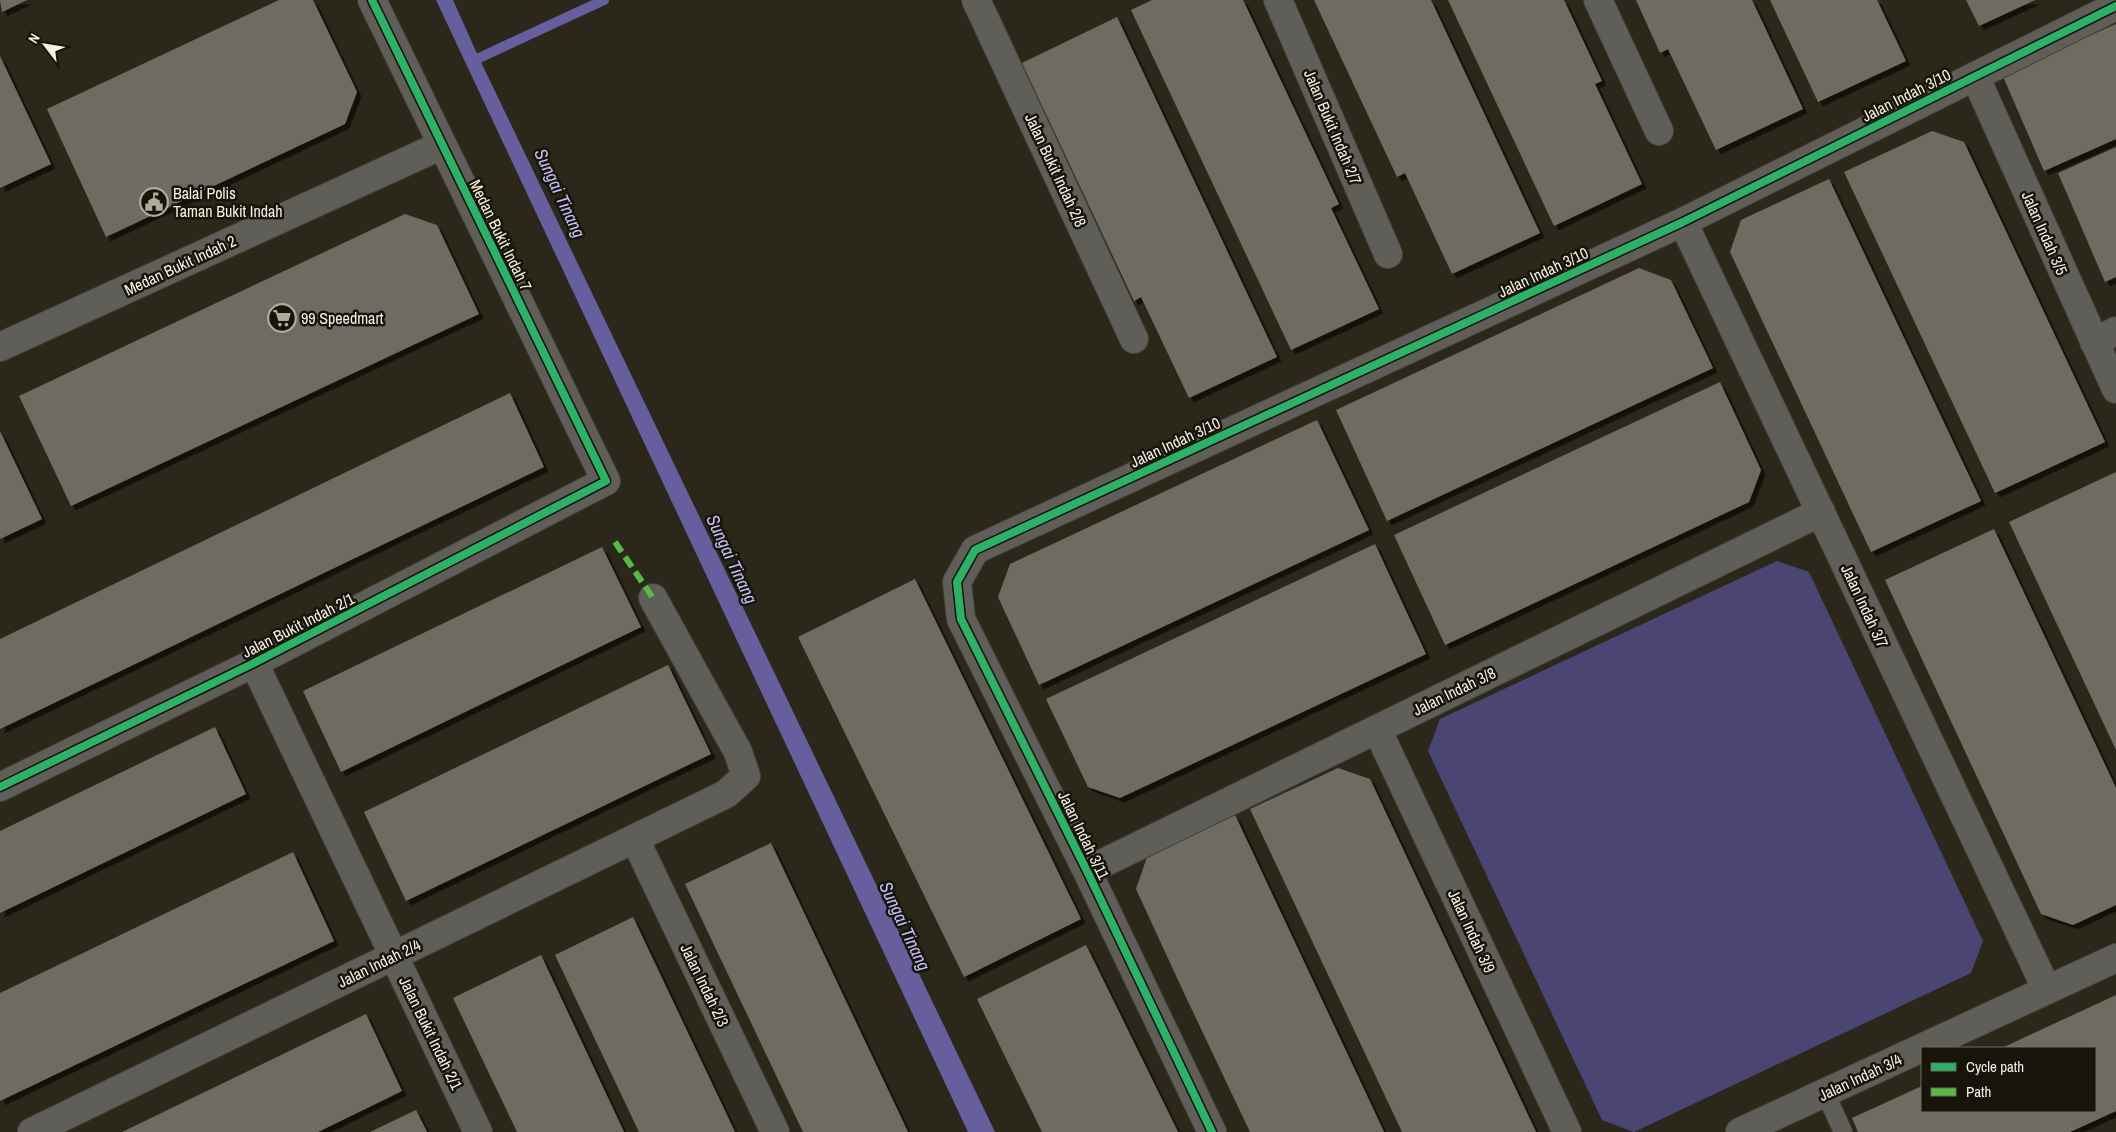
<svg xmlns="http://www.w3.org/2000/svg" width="2116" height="1132" viewBox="0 0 2116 1132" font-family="'Archivo Narrow',sans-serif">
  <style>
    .green { fill: #4b4573 }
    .water { fill: #675f9d }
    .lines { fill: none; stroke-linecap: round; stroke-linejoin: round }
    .stream { stroke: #675f9d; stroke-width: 10 }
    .building { fill: #6e6c60; filter: url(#shadow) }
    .service-casing { stroke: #454339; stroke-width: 20 }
    .minor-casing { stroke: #454339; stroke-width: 30 }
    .service { stroke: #5f5e59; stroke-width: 18 }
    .minor { stroke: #5f5e59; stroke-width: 28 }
    .quiet { stroke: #58b947; stroke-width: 6; stroke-dasharray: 12 6; stroke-linecap: butt }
    .cycleway-casing { stroke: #17140a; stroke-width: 11 }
    .cycleway { stroke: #2db169; stroke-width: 8 }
    .labels { text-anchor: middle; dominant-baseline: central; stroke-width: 5; stroke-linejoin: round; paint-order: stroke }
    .street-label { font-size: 16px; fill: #f4f1e3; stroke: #17140a }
    .poi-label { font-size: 16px; fill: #f4f1e3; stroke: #17140a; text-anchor: start }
    .water-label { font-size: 18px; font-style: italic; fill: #c4bffb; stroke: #17140a }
  </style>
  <defs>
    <filter id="shadow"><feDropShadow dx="4.5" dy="4.5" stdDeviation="0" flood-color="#0009"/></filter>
  </defs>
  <rect width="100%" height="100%" fill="#2b281b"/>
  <!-- green -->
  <path class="green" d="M 1777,561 L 1809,572 L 1983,941 L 1971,973 L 1634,1132 L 1602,1120 L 1428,751 L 1440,719 Z"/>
  <!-- water -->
  <path class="water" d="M 436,0 L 453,0 L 479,58 L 995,1132 L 968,1132 Z"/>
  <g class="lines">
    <!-- stream -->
    <path class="stream" d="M 479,58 L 604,0"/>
  </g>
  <!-- building -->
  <path class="building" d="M 0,0 L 27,0 L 2,12 Z
    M 279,0 L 313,0 L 357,92 L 345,124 L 106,237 L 47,109 Z
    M 1152,0 L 1243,0 L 1339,204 L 1331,208 L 1379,309 L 1291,350 L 1131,10 Z
    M 1314,0 L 1431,0 L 1540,233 L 1452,274 L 1405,173 L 1397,177 Z
    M 1448,0 L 1564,0 L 1602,81 L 1595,84 L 1642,184 L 1554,226 Z
    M 1636,0 L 1752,0 L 1803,109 L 1716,150 L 1668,49 L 1660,53 Z
    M 1770,0 L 1877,0 L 1906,61 L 1818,102 Z
    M 1966,0 L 2035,0 L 1979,26 Z
    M 1117,17 L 1277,357 L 1189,398 L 1141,297 L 1134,301 L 1022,63 Z
    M 2116,24 L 2116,139 L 2044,171 L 2002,74 Z
    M 0,56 L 51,164 L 0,188 Z
    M 1932,131 L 1964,142 L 2105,442 L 1995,493 L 1844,172 Z
    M 2116,147 L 2116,277 L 2105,282 L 2058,173 Z
    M 1829,179 L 1981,501 L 1871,552 L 1730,252 L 1741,220 Z
    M 405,214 L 437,225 L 479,314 L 71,506 L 19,396 Z
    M 1639,268 L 1671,280 L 1713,368 L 1387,521 L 1336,410 Z
    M 1720,382 L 1761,470 L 1749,502 L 1445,645 L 1394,535 Z
    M 510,393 L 544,467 L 0,729 L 0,639 Z
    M 1317,420 L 1369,530 L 1039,685 L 998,597 L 1010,564 Z
    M 0,431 L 42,519 L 0,539 Z
    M 2116,472 L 2116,750 L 2009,522 Z
    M 1994,529 L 2116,788 L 2116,905 L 2073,925 L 2041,914 L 1885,580 Z
    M 1375,544 L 1426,654 L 1120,798 L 1088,787 L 1046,699 Z
    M 602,547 L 641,627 L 341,772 L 303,691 Z
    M 915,579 L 1081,919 L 964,977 L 798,637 Z
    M 668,665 L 711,754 L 406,901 L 364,812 Z
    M 215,727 L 246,794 L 0,913 L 0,831 Z
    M 1338,768 L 1370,779 L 1536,1132 L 1402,1132 L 1250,809 Z
    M 1235,815 L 1370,1102 L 1384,1132 L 1250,1132 L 1184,993 L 1136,889 L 1147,857 Z
    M 771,843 L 908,1132 L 803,1132 L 685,884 Z
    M 293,852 L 334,941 L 0,1101 L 0,993 Z
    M 633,917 L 735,1132 L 639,1132 L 555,955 Z
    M 1086,945 L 1178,1132 L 1042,1132 L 977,999 Z
    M 541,955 L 624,1132 L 517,1132 L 453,998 Z
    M 2116,995 L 2116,1111 L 2070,1132 L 1858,1132 L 1852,1118 L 1922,1086 L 1922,1111 L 2095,1111 L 2095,1048 L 2002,1048 Z
    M 366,1014 L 402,1091 L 318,1132 L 122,1132 Z
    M 416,1110 L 427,1132 L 370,1132 Z"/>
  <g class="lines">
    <defs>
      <path id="service" d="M 1825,1092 L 1843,1132"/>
      <path id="minor" d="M 976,0 L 1134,339
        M 1278,0 L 1388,254
        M 1598,0 L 1659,131
        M 1975,76 L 2116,389
        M 1683,222 L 2047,990
        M 2094,342 L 2116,331
        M 0,347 L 442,145
        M 254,663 L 478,1132
        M 1377,729 L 1567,1132
        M 0,787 L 254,663 L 606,481 L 372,0
        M 635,839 L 775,1132
        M 1087,871 L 1821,512
        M 32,1132 L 726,794 L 746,776 L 738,752 L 653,598
        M 1212,1132 L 1087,871 L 961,619 L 957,582 L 975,550 L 1683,222 L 2116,6
        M 1740,1132 L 2116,958"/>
    </defs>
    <!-- service casing -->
    <use href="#service" class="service-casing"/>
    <!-- minor casing -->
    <use href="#minor" class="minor-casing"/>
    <!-- service -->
    <use href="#service" class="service"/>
    <!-- minor -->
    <use href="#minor" class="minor"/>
    <!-- quiet -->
    <path class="quiet" d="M 615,542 L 653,598"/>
    <defs>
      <path id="cycleway" d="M 0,787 L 254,663 L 606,481 L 372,0
        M 1212,1132 L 1087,871 L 961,619 L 957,582 L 975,550 L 1683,222 L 2116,6"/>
    </defs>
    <!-- cycleway casing -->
    <use href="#cycleway" class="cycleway-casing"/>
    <!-- cycleway -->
    <use href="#cycleway" class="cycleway"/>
  </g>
  <!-- icons -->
  <defs>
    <symbol id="civic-ring" viewBox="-11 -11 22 22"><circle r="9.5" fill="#17140a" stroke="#aeab9d" stroke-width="1.5"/><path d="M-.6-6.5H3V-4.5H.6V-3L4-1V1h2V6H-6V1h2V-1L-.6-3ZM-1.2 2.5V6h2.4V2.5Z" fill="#aeab9d"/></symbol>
    <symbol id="supermarket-ring" viewBox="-11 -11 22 22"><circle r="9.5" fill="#17140a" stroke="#aeab9d" stroke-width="1.5"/><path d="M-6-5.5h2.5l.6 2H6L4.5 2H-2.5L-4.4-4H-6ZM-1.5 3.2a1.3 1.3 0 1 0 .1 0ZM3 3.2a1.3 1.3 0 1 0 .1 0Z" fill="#aeab9d"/></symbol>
  </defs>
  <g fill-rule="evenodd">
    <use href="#civic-ring" x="138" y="186" width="32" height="32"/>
    <use href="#supermarket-ring" x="266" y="302" width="32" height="32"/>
  </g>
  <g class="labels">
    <!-- street labels -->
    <g class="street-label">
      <text transform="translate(1906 95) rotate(-27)">Jalan Indah 3/10</text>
      <text transform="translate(1333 127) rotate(67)">Jalan Bukit Indah 2/7</text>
      <text transform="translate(1056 170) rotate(65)">Jalan Bukit Indah 2/8</text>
      <text transform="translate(2045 233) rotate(66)">Jalan Indah 3/5</text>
      <text transform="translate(501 235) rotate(64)">Medan Bukit Indah 7</text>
      <text transform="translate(180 265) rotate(-25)">Medan Bukit Indah 2</text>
      <text transform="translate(1543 272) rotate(-25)">Jalan Indah 3/10</text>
      <text transform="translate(1175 442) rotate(-25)">Jalan Indah 3/10</text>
      <text transform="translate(1865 606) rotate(65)">Jalan Indah 3/7</text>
      <text transform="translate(298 625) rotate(-27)">Jalan Bukit Indah 2/1</text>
      <text transform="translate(1454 691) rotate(-26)">Jalan Indah 3/8</text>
      <text transform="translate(1084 835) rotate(64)">Jalan Indah 3/11</text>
      <text transform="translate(1472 931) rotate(65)">Jalan Indah 3/9</text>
      <text transform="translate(379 963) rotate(-26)">Jalan Indah 2/4</text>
      <text transform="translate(705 985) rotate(64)">Jalan Indah 2/3</text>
      <text transform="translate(431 1033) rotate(64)">Jalan Bukit Indah 2/1</text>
      <text transform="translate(1860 1077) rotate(-25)">Jalan Indah 3/4</text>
    </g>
    <!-- poi labels -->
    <g class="poi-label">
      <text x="173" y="193">Balai Polis<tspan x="173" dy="18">Taman Bukit Indah</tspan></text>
      <text x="301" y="318">99 Speedmart</text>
    </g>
    <!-- water labels -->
    <g class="water-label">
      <text transform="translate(560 193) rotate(65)">Sungai Tinang</text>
      <text transform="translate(732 559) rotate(65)">Sungai Tinang</text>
      <text transform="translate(905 926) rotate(65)">Sungai Tinang</text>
    </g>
  </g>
  <!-- legend -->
  <rect x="1921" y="1047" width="175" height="65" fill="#17140a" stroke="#6f6c61"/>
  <rect x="1931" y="1063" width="25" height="8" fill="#2db169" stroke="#6f6c61"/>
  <text x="1966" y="1072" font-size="15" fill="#f4f1e3">Cycle path</text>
  <rect x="1931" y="1088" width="25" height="8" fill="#58b947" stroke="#6f6c61"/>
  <text x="1966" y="1097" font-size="15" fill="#f4f1e3">Path</text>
  <!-- north arrow -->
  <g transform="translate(45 45) rotate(301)" stroke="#17140a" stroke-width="4" paint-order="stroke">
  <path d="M0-4L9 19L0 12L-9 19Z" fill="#f4f1e3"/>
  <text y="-8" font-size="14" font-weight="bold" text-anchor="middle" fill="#f4f1e3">N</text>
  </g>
</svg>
